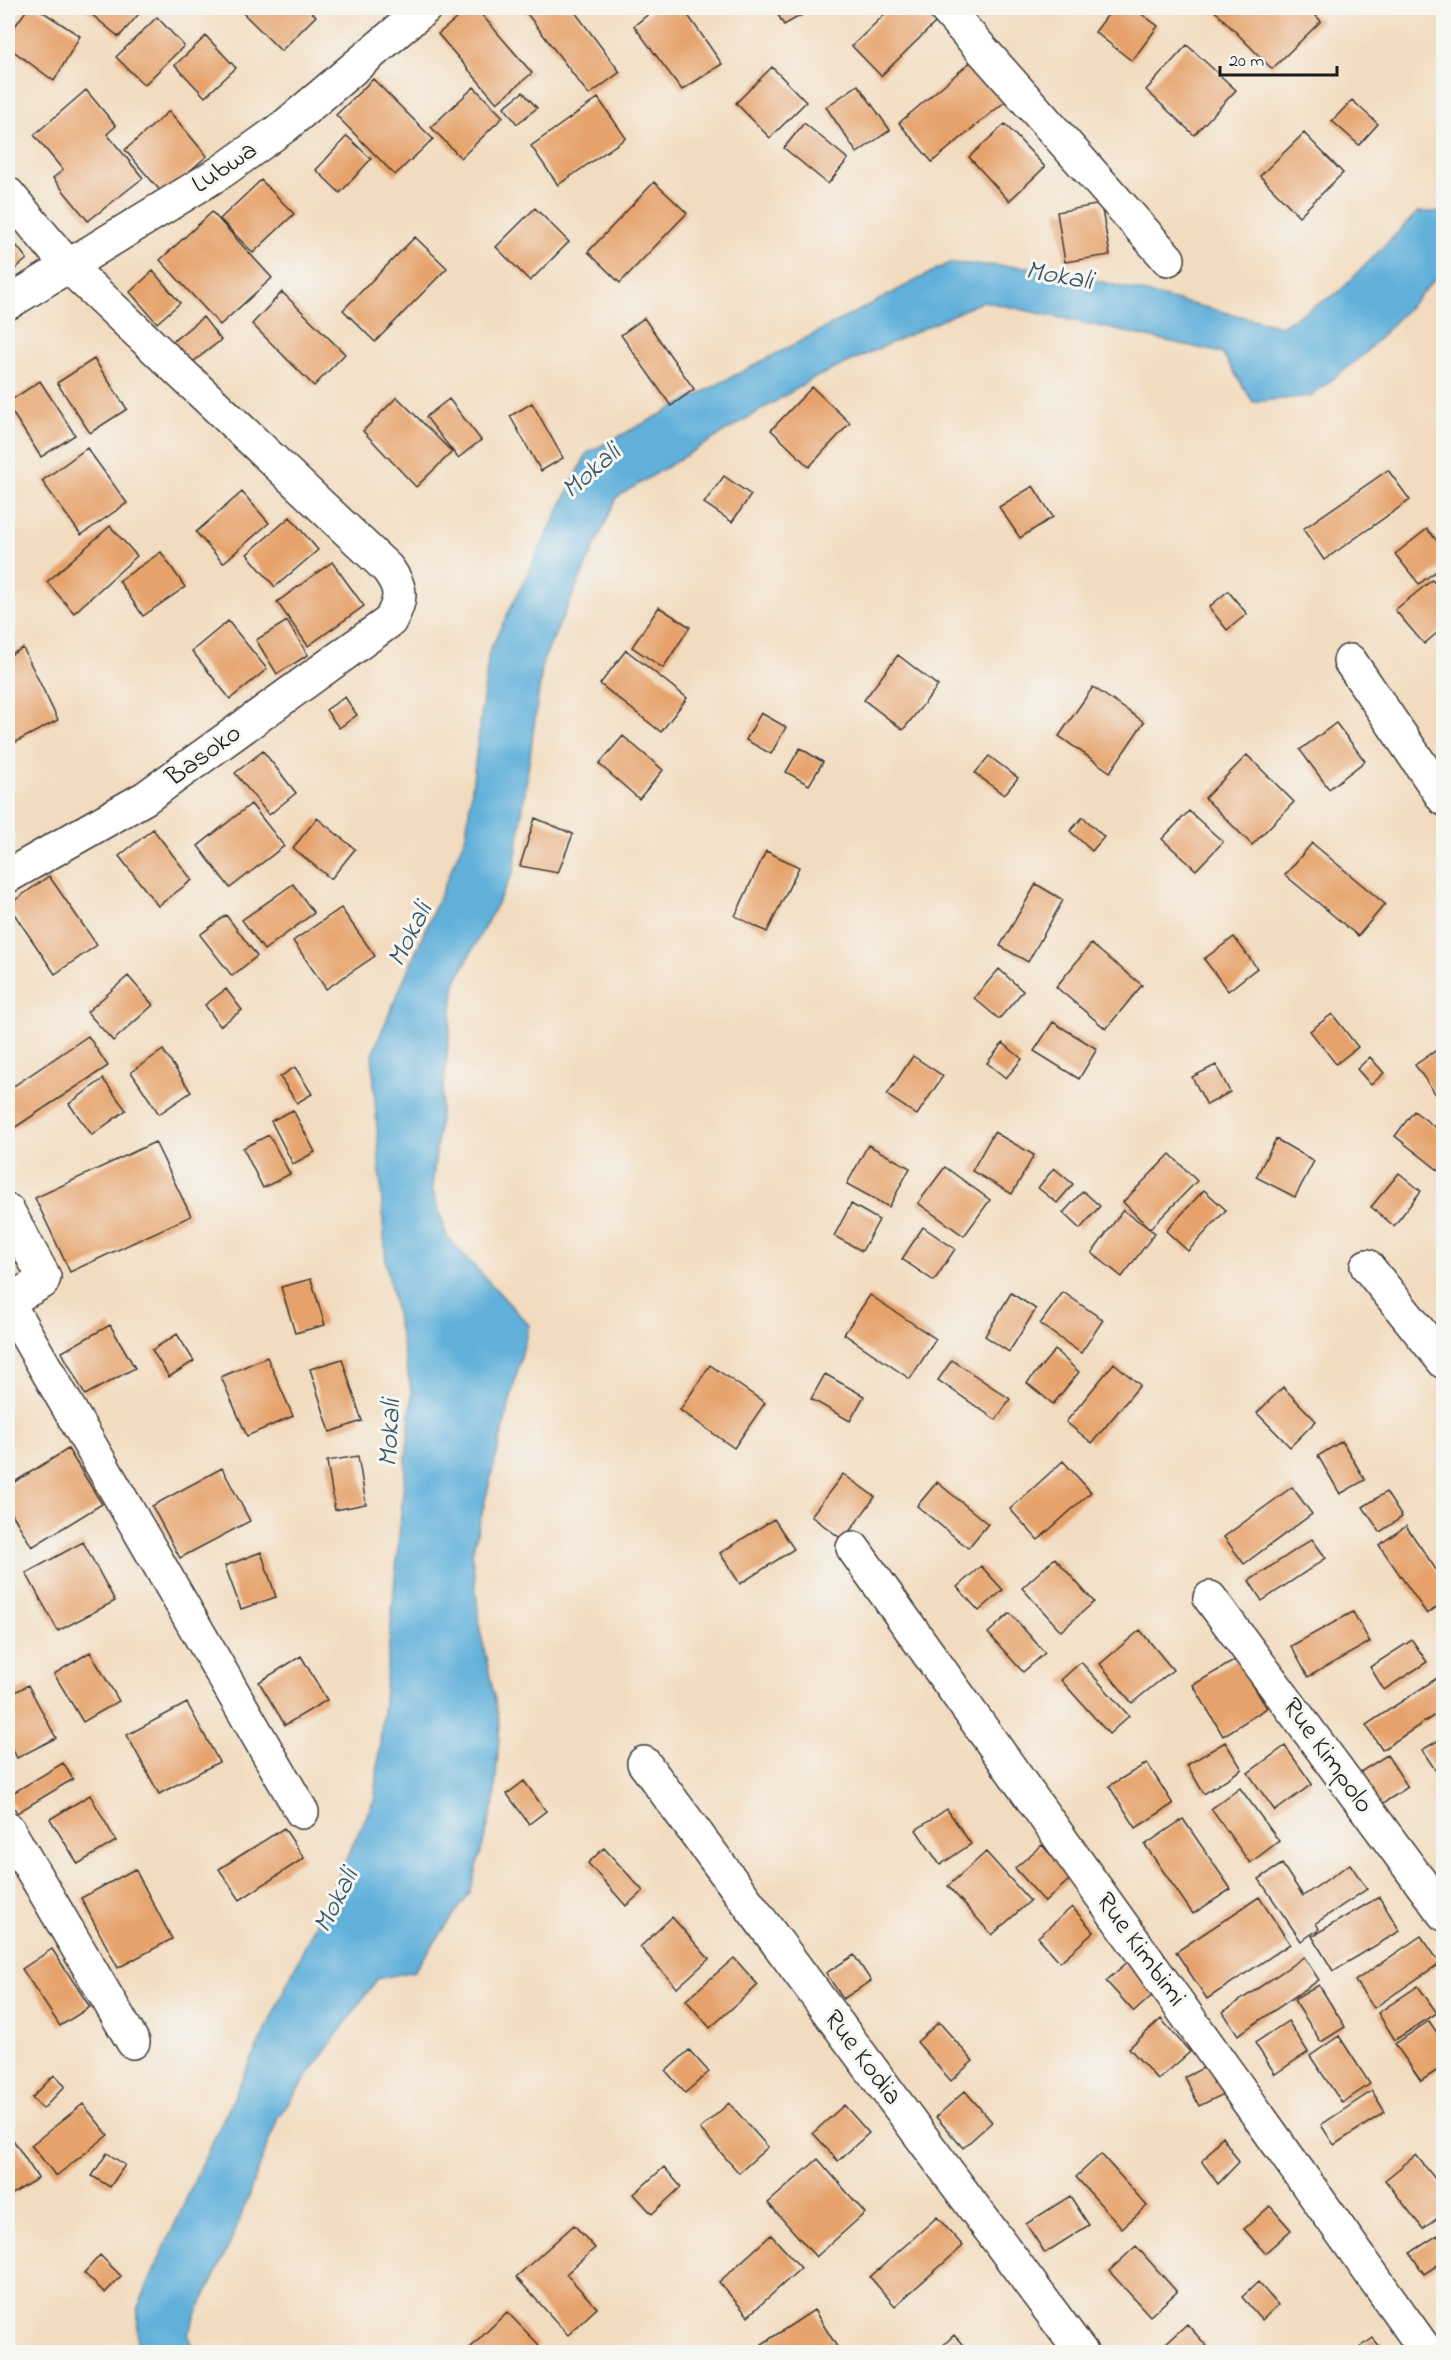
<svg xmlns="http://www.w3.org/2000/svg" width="1451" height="2360" viewBox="0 0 1451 2360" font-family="'Indie Flower',sans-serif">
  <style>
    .water { fill: #60b0da; stroke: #3e667b; stroke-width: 1.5 }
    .building { fill: #e6a26b }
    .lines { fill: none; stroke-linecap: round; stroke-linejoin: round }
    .minor-casing { stroke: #3c3934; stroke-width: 36 }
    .minor { stroke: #fff; stroke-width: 33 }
    .labels { text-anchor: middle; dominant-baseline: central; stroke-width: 6; stroke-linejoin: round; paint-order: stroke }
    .street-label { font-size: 27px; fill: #1c1c1c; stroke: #f6f6f2 }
    .water-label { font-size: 28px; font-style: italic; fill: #375768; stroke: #f6f6f2 }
  </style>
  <rect width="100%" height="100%" fill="#f6f6f2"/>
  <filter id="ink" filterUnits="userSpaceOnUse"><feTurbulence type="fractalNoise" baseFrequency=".0167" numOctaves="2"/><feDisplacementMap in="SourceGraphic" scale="12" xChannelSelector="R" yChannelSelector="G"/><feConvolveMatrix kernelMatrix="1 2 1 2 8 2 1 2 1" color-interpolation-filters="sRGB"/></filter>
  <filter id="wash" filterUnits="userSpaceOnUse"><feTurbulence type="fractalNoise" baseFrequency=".008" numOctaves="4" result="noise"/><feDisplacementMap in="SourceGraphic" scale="24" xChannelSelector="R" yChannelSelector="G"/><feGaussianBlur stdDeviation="1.35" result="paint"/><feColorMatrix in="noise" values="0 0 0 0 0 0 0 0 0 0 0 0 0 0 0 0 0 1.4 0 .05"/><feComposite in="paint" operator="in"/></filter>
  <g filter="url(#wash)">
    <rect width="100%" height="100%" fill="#f2dcbf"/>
    <!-- water -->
    <path class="water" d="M 1418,212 L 1443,212 L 1443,271 L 1364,354 L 1311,396 L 1253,402 L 1222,353 L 983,301 L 812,379 L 617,497 L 543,661 L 514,871 L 455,983 L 432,1188 L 447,1237 L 529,1325 L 472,1553 L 480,1630 L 500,1724 L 494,1803 L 470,1893 L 414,1971 L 377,1979 L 278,2117 L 233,2237 L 188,2333 L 193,2352 L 137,2352 L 138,2307 L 195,2179 L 375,1798 L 412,1394 L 386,1264 L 372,1054 L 466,835 L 489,652 L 587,453 L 949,263 L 1045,268 L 1281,326 L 1339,292 Z"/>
    <g id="blocks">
      <!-- building -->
      <path class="building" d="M 28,8 L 37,8 L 80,36 L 54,81 L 8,47 L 8,36 Z
        M 84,8 L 144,8 L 119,37 Z
        M 238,8 L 307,8 L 316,16 L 281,51 Z
        M 469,8 L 476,8 L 532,73 L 497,103 L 438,34 Z
        M 530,8 L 572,8 L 620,72 L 589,95 L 525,11 Z
        M 656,8 L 683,8 L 722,64 L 682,90 L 634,26 Z
        M 774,8 L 814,8 L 784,25 Z
        M 891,8 L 921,8 L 936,22 L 881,76 L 852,46 Z
        M 1113,8 L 1133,8 L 1158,26 L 1132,61 L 1095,32 Z
        M 1212,8 L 1308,8 L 1321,21 L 1272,69 Z
        M 157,17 L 184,46 L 144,85 L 116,57 Z
        M 206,36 L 236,68 L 205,97 L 175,65 Z
        M 1187,45 L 1236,90 L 1194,135 L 1146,90 Z
        M 973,60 L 1007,100 L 932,162 L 899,123 Z
        M 772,67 L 806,102 L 770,138 L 736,103 Z
        M 373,79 L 433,139 L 395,175 L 336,115 Z
        M 858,85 L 890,130 L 857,153 L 826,107 Z
        M 474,87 L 503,117 L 461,158 L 431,127 Z
        M 86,90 L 116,126 L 107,134 L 143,178 L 88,221 L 53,178 L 63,170 L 34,135 Z
        M 523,92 L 537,108 L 517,124 L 504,107 Z
        M 598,98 L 626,138 L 558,185 L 531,146 Z
        M 1352,100 L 1378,124 L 1359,145 L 1332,121 Z
        M 169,111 L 207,156 L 163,194 L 125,150 Z
        M 804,123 L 848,159 L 828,184 L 784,148 Z
        M 1005,124 L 1045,167 L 1009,201 L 969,157 Z
        M 1304,133 L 1343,173 L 1299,216 L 1260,176 Z
        M 347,136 L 371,159 L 340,193 L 316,170 Z
        M 261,180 L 294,214 L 253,253 L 220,219 Z
        M 654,182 L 687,213 L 620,283 L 588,252 Z
        M 1101,204 L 1110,255 L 1065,262 L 1057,212 Z
        M 535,208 L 569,242 L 530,281 L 496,247 Z
        M 212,212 L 272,278 L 220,325 L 160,260 Z
        M 8,235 L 27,259 L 8,275 Z
        M 415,237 L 447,268 L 375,342 L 343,310 Z
        M 153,271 L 180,303 L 157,323 L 130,292 Z
        M 282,292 L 345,354 L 314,386 L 252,324 Z
        M 203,317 L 221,340 L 189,365 L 172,342 Z
        M 644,318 L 694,389 L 671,406 L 621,335 Z
        M 94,359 L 127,409 L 90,433 L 57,383 Z
        M 40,381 L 75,435 L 41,457 L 8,406 L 8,402 Z
        M 812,387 L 850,423 L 809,467 L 771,430 Z
        M 397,397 L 452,452 L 416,487 L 363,431 Z
        M 449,399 L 481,440 L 458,458 L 426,417 Z
        M 532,403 L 563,458 L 541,471 L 510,416 Z
        M 87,448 L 127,503 L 81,535 L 42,481 Z
        M 1388,470 L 1410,500 L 1324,560 L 1303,529 Z
        M 724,476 L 751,495 L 732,522 L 704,503 Z
        M 1033,486 L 1053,517 L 1020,538 L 999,507 Z
        M 242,492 L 269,523 L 223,563 L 196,532 Z
        M 290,517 L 318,550 L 275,587 L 247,554 Z
        M 110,526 L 137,556 L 74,613 L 47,582 Z
        M 1427,529 L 1444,549 L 1444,565 L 1419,584 L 1395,554 Z
        M 161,552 L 185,587 L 143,616 L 119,581 Z
        M 332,562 L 364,606 L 308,646 L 277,602 Z
        M 1432,580 L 1444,594 L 1444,627 L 1424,644 L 1395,610 Z
        M 1228,591 L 1247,614 L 1227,630 L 1209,607 Z
        M 659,607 L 690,627 L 663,668 L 632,647 Z
        M 228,621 L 267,669 L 230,699 L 192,651 Z
        M 287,621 L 308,655 L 277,674 L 256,640 Z
        M 23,648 L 58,720 L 8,746 L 8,656 Z
        M 626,650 L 687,698 L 661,732 L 600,684 Z
        M 898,655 L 938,686 L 903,730 L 864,700 Z
        M 1093,687 L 1144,722 L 1110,772 L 1059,736 Z
        M 345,697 L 357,715 L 339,728 L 326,710 Z
        M 761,713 L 786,727 L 771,754 L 746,740 Z
        M 1336,723 L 1365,761 L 1329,789 L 1300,750 Z
        M 623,736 L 663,770 L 639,799 L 599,764 Z
        M 800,748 L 823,762 L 809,785 L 786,772 Z
        M 263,751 L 296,793 L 269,815 L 235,773 Z
        M 1247,755 L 1294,802 L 1252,845 L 1205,798 Z
        M 989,756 L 1018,778 L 1004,795 L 975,773 Z
        M 251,804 L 284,846 L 230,888 L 198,846 Z
        M 1189,811 L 1223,842 L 1196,870 L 1162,839 Z
        M 1083,817 L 1104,837 L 1092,851 L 1070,831 Z
        M 317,818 L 355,849 L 331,879 L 293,848 Z
        M 535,818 L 573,834 L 558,873 L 520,866 Z
        M 153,829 L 192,880 L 158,906 L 119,856 Z
        M 1312,843 L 1385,904 L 1358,936 L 1285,875 Z
        M 766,851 L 799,867 L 767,932 L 735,916 Z
        M 49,876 L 97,945 L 55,974 L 8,905 Z
        M 293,884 L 314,913 L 264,950 L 242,920 Z
        M 1036,884 L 1063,900 L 1028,962 L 1000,946 Z
        M 341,908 L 375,956 L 326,989 L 293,941 Z
        M 226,915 L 257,956 L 232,976 L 200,935 Z
        M 1234,937 L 1257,968 L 1228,991 L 1204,959 Z
        M 1091,944 L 1142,985 L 1106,1029 L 1056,987 Z
        M 999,969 L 1023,991 L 999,1019 L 974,998 Z
        M 128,976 L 153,1005 L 113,1041 L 87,1012 Z
        M 226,989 L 242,1010 L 220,1026 L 205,1005 Z
        M 1332,1014 L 1358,1047 L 1336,1064 L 1310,1031 Z
        M 1053,1022 L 1097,1049 L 1079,1079 L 1034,1051 Z
        M 88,1036 L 108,1066 L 8,1132 L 8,1090 Z
        M 1003,1043 L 1022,1059 L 1006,1078 L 987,1063 Z
        M 1444,1045 L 1444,1106 L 1415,1065 Z
        M 163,1050 L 191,1092 L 159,1114 L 131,1072 Z
        M 913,1056 L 943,1076 L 917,1115 L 887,1095 Z
        M 1370,1057 L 1384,1073 L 1371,1085 L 1357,1069 Z
        M 1216,1065 L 1230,1092 L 1207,1105 L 1192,1077 Z
        M 295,1067 L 312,1094 L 297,1103 L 280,1077 Z
        M 103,1079 L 126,1110 L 92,1135 L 69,1104 Z
        M 293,1110 L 315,1152 L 293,1164 L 271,1121 Z
        M 1414,1111 L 1444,1134 L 1442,1173 L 1395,1136 Z
        M 994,1132 L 1034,1155 L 1012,1194 L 972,1171 Z
        M 269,1135 L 290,1174 L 263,1188 L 243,1148 Z
        M 1276,1139 L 1314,1161 L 1295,1197 L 1256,1177 Z
        M 155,1142 L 191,1216 L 70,1272 L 35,1198 Z
        M 868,1145 L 910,1168 L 889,1207 L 847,1184 Z
        M 1170,1154 L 1197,1181 L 1150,1229 L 1123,1202 Z
        M 945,1167 L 990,1200 L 964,1236 L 918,1203 Z
        M 1054,1168 L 1073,1184 L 1057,1203 L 1038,1188 Z
        M 1399,1173 L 1421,1191 L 1394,1226 L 1371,1207 Z
        M 1204,1190 L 1226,1210 L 1188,1251 L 1166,1231 Z
        M 1083,1191 L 1100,1206 L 1080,1229 L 1063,1213 Z
        M 851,1204 L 879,1220 L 862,1251 L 834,1236 Z
        M 1123,1210 L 1155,1233 L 1122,1277 L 1092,1253 Z
        M 923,1227 L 955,1249 L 934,1281 L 902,1259 Z
        M 311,1279 L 325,1325 L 295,1333 L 281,1287 Z
        M 1063,1292 L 1103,1320 L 1081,1353 L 1040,1324 Z
        M 1011,1293 L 1036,1309 L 1009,1352 L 985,1336 Z
        M 870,1295 L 936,1339 L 910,1379 L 844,1334 Z
        M 110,1325 L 135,1368 L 85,1395 L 62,1352 Z
        M 177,1334 L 194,1361 L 169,1377 L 152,1350 Z
        M 1055,1350 L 1079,1372 L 1053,1404 L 1027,1383 Z
        M 267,1357 L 293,1416 L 247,1436 L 221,1377 Z
        M 342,1359 L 362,1421 L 330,1432 L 310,1369 Z
        M 952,1360 L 1010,1399 L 996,1420 L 938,1380 Z
        M 1114,1363 L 1140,1385 L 1092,1443 L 1066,1422 Z
        M 710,1365 L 765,1403 L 734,1448 L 680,1410 Z
        M 825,1374 L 864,1396 L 850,1421 L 811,1399 Z
        M 1283,1387 L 1316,1421 L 1290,1447 L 1257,1413 Z
        M 1342,1441 L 1365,1480 L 1340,1494 L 1318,1456 Z
        M 68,1449 L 102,1504 L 32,1547 L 8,1507 L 8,1486 Z
        M 358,1456 L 366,1504 L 335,1510 L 327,1461 Z
        M 1063,1461 L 1091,1492 L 1038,1540 L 1010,1509 Z
        M 222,1468 L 250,1521 L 180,1558 L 152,1506 Z
        M 843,1474 L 875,1497 L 843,1540 L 811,1516 Z
        M 937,1482 L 988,1524 L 968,1548 L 917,1506 Z
        M 1292,1487 L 1312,1514 L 1244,1564 L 1224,1537 Z
        M 1386,1492 L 1402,1517 L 1380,1532 L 1363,1507 Z
        M 774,1519 L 794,1549 L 740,1584 L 720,1553 Z
        M 1406,1526 L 1444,1581 L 1444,1602 L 1427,1614 L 1379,1545 Z
        M 1312,1539 L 1326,1558 L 1262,1601 L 1249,1581 Z
        M 83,1542 L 115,1601 L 58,1631 L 26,1573 Z
        M 261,1552 L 276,1597 L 241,1609 L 225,1566 Z
        M 1055,1558 L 1094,1602 L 1061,1631 L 1022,1588 Z
        M 981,1566 L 1003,1590 L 979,1611 L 957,1587 Z
        M 1353,1612 L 1370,1642 L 1308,1677 L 1291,1646 Z
        M 1010,1613 L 1045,1653 L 1023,1672 L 988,1633 Z
        M 1140,1630 L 1173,1670 L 1132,1703 L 1100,1664 Z
        M 1412,1640 L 1427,1662 L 1384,1690 L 1370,1667 Z
        M 90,1652 L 119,1701 L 83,1722 L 54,1674 Z
        M 301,1656 L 327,1700 L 285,1725 L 259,1682 Z
        M 1237,1659 L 1267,1708 L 1223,1736 L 1193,1685 Z
        M 1081,1662 L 1129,1716 L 1109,1734 L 1061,1680 Z
        M 1440,1676 L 1444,1681 L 1444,1709 L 1382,1750 L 1366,1725 Z
        M 28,1685 L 56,1738 L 17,1758 L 8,1740 L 8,1696 Z
        M 187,1703 L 219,1762 L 159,1794 L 127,1735 Z
        M 1444,1737 L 1444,1783 L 1422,1750 Z
        M 1225,1742 L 1242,1769 L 1204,1794 L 1187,1765 Z
        M 1285,1746 L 1312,1784 L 1275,1811 L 1248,1773 Z
        M 1387,1755 L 1408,1787 L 1376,1808 L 1354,1776 Z
        M 63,1763 L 73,1779 L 17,1813 L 8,1796 Z
        M 1147,1763 L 1173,1804 L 1136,1828 L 1109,1786 Z
        M 524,1781 L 546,1811 L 529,1824 L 507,1794 Z
        M 1240,1788 L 1279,1841 L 1250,1863 L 1211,1809 Z
        M 90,1795 L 116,1841 L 78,1864 L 50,1819 Z
        M 947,1809 L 971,1844 L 940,1865 L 916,1830 Z
        M 1183,1819 L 1231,1889 L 1193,1914 L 1145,1845 Z
        M 284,1828 L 304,1858 L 240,1900 L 219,1869 Z
        M 1042,1845 L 1071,1878 L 1045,1902 L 1015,1868 Z
        M 604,1848 L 643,1891 L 626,1906 L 588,1863 Z
        M 986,1852 L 1030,1901 L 992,1935 L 948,1886 Z
        M 1282,1864 L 1303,1896 L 1350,1864 L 1367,1889 L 1316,1923 L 1319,1929 L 1301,1941 L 1259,1879 Z
        M 135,1869 L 172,1939 L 118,1968 L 81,1898 Z
        M 1259,1897 L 1290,1944 L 1207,1999 L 1176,1952 Z
        M 1379,1897 L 1400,1931 L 1333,1971 L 1312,1936 Z
        M 1072,1907 L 1094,1932 L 1060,1962 L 1038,1937 Z
        M 672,1917 L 709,1959 L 677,1988 L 640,1947 Z
        M 1421,1936 L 1440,1963 L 1374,2008 L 1355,1981 Z
        M 52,1949 L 90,2007 L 60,2026 L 22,1969 Z
        M 854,1955 L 871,1981 L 843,1999 L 826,1973 Z
        M 1304,1957 L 1319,1980 L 1238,2035 L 1223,2012 Z
        M 734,1958 L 758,1985 L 710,2028 L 686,2000 Z
        M 1131,1959 L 1158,1990 L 1134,2012 L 1106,1981 Z
        M 1319,1985 L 1345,2027 L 1321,2042 L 1294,2000 Z
        M 1418,1986 L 1437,2013 L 1395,2040 L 1378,2013 Z
        M 1161,2019 L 1190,2052 L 1158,2080 L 1129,2048 Z
        M 1288,2021 L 1308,2052 L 1275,2074 L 1255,2043 Z
        M 1429,2021 L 1444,2043 L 1444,2066 L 1421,2081 L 1395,2044 Z
        M 939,2022 L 973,2061 L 951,2081 L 917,2042 Z
        M 1339,2036 L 1370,2084 L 1342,2103 L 1310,2056 Z
        M 689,2050 L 709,2072 L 685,2093 L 666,2071 Z
        M 1209,2065 L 1224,2094 L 1199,2106 L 1185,2077 Z
        M 54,2075 L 65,2086 L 43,2109 L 32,2098 Z
        M 965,2091 L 992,2122 L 963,2148 L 936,2117 Z
        M 1372,2091 L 1385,2112 L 1334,2145 L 1321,2125 Z
        M 729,2103 L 768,2147 L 739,2173 L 700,2129 Z
        M 83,2104 L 108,2135 L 56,2176 L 31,2145 Z
        M 844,2105 L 869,2133 L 838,2161 L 813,2133 Z
        M 8,2132 L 38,2178 L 8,2197 Z
        M 1222,2136 L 1239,2162 L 1218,2184 L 1202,2162 Z
        M 107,2153 L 125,2165 L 110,2187 L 92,2176 Z
        M 1101,2154 L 1147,2206 L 1122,2228 L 1076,2177 Z
        M 1416,2155 L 1444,2190 L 1444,2213 L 1423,2229 L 1385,2180 Z
        M 818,2159 L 865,2213 L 816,2257 L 768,2203 Z
        M 664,2167 L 681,2187 L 652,2214 L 634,2194 Z
        M 1070,2196 L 1089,2225 L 1045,2253 L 1026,2224 Z
        M 1270,2206 L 1291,2230 L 1265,2253 L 1244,2229 Z
        M 937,2217 L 963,2246 L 895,2306 L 870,2277 Z
        M 574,2225 L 595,2248 L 566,2274 L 597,2308 L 568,2335 L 516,2277 Z
        M 771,2235 L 801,2268 L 748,2316 L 719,2282 Z
        M 1438,2235 L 1444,2244 L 1444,2261 L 1424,2274 L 1410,2253 Z
        M 1136,2246 L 1177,2292 L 1150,2316 L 1109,2271 Z
        M 100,2255 L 121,2276 L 105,2293 L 84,2273 Z
        M 1258,2282 L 1278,2305 L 1262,2320 L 1242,2297 Z
        M 814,2310 L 839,2350 L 826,2352 L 822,2346 L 812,2352 L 768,2352 L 762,2344 Z
        M 507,2312 L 539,2345 L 532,2352 L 466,2352 Z
        M 1187,2324 L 1212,2352 L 1173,2352 L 1165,2344 Z
        M 954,2335 L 969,2352 L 936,2352 Z
        M 1373,2338 L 1384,2352 L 1354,2352 Z"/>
    </g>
  </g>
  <g filter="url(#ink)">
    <use href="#blocks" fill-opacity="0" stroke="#3c3934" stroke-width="1.5"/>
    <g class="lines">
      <defs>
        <path id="minor" d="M 945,8 L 1168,259
          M 8,194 L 68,266 L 387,568 C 403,589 402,599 390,621 L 145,798 L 8,876
          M 8,303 L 221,172 L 285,126 L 425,8
          M 1350,661 L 1444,799
          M 8,1211 L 44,1277 L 42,1282 L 8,1301
          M 1367,1266 L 1444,1362
          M 8,1303 L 302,1812
          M 853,1548 L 1427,2352
          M 1210,1598 L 1444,1914
          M 644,1763 L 1081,2352
          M 8,1829 L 133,2042"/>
      </defs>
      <!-- minor casing -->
      <use href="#minor" class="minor-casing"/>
      <!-- minor -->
      <use href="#minor" class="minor"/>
    </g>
  </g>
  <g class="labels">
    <!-- street labels -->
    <g class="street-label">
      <text transform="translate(225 168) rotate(-34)">Lubwa</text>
      <text transform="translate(204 756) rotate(-36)">Basoko</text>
      <text transform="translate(1327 1756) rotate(54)">Rue Kimpolo</text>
      <text transform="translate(1140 1950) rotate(54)">Rue Kimbimi</text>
      <text transform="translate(862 2058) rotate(53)">Rue Kodia</text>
    </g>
    <!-- water labels -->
    <g class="water-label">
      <text transform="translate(1059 277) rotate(10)">Mokali</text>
      <text transform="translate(592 472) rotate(-41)">Mokali</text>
      <text transform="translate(411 935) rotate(-63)">Mokali</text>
      <text transform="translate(391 1433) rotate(-87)">Mokali</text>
      <text transform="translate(337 1901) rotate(-63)">Mokali</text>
    </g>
  </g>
  <!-- margin -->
  <rect width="1451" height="2360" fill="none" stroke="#f6f6f2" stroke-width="30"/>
  <!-- scale -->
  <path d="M1220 66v9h117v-9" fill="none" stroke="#1c1c1c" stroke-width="3"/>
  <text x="1229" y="66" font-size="18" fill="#1c1c1c" stroke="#f6f6f2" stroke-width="4.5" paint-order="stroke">20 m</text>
</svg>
